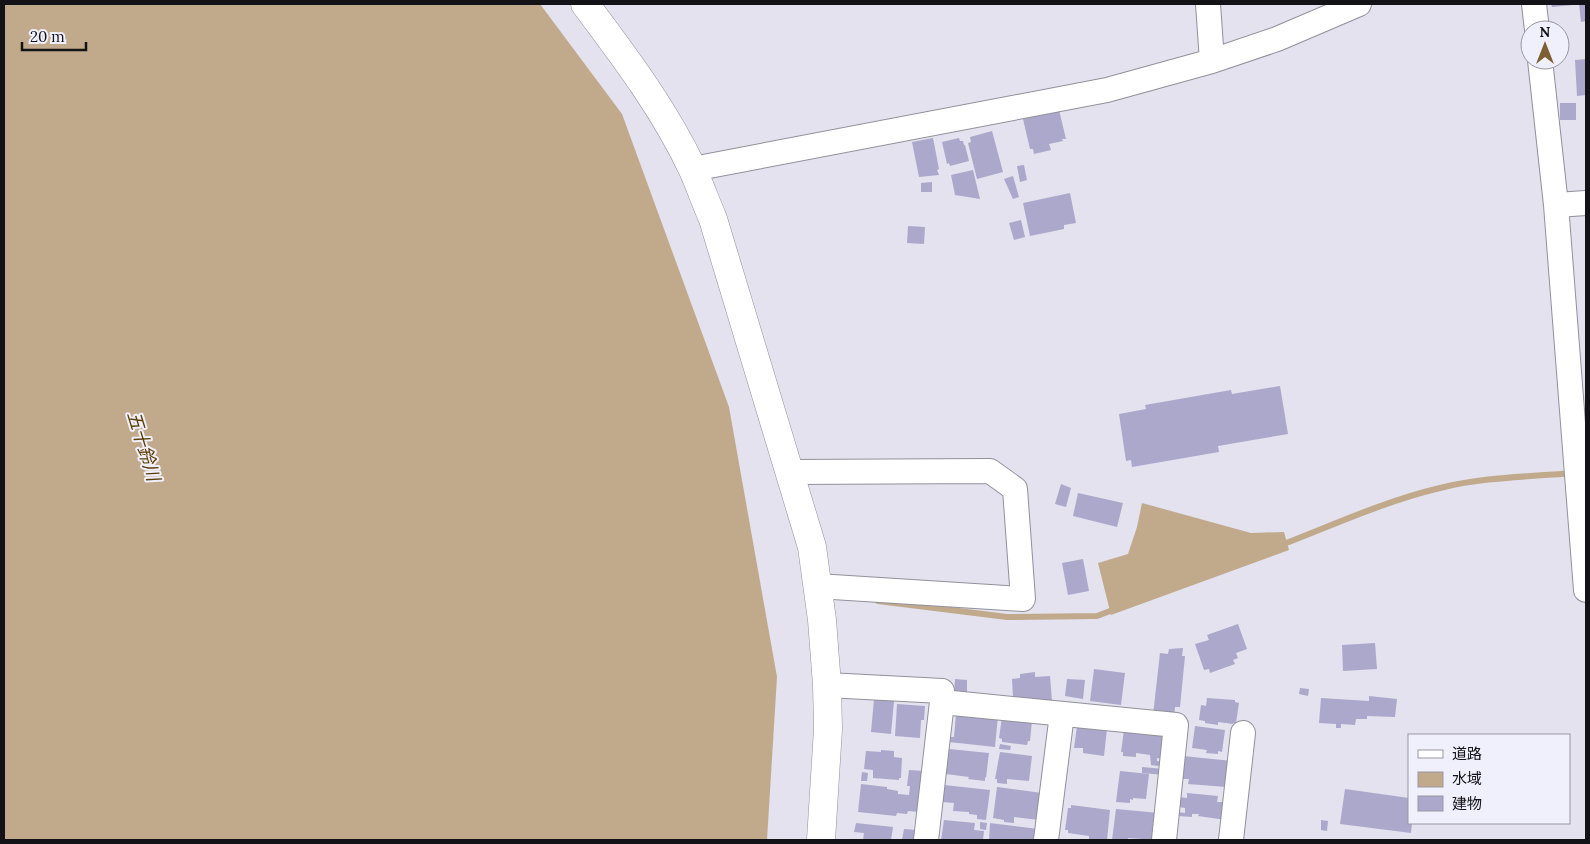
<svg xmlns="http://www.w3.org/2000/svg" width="1590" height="844" viewBox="0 0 1590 844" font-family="Lora,'Noto Sans JP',serif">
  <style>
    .water { fill: #c1aa8b }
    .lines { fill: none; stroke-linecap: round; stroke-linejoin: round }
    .stream { stroke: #c1aa8b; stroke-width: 6 }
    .building { fill: #aba8cb }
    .minor-casing { stroke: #91909b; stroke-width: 26 }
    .tertiary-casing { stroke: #91909b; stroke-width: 29 }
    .minor { stroke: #fff; stroke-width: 24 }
    .tertiary { stroke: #fff; stroke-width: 28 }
    .labels { text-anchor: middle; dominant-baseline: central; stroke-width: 4; stroke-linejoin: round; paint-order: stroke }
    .water-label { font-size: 18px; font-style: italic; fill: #5c3d00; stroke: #f0effc }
  </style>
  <rect width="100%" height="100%" fill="#e3e2ee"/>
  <!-- water -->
  <path class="water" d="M 4,4 L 540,4 L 622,114 L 729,407 L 777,677 L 767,840 L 4,840 Z
    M 1142,503 L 1251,533 L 1284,532 L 1289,550 L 1111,615 L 1098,563 L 1128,554 L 1137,527 Z"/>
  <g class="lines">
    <!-- stream -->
    <path class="stream" d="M 1281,545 C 1333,525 1385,501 1440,488 C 1483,477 1528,477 1573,473
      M 878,601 L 1007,617 L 1097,616 L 1118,608"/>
  </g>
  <!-- building -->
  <path class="building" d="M 1551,4 L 1573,4 L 1573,5 L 1552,7 Z
    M 1579,4 L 1586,4 L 1586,21 L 1581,22 Z
    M 1586,59 L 1586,95 L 1577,96 L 1575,60 Z
    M 1560,103 L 1576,103 L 1576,120 L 1560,120 Z
    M 1059,110 L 1066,139 L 1062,139 L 1063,141 L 1049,144 L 1051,150 L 1034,154 L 1033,149 L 1030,149 L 1023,119 Z
    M 992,131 L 1003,172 L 977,179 L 968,143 L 971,142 L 970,137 Z
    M 933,138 L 939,169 L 937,170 L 939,175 L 919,177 L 912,142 Z
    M 959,138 L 960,141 L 963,141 L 964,145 L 965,145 L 969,161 L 950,166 L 949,163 L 947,164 L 942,142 Z
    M 1024,165 L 1027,180 L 1020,182 L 1017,166 Z
    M 973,170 L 980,199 L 955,195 L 951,175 Z
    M 1013,176 L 1019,197 L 1013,199 L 1004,179 Z
    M 932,182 L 932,192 L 921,192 L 921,183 Z
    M 1070,193 L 1076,223 L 1064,225 L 1064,229 L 1030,236 L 1023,203 Z
    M 1021,220 L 1025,237 L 1014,240 L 1009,223 Z
    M 908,226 L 925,227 L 924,244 L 907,243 Z
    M 1280,386 L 1288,434 L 1218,446 L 1219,452 L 1132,467 L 1131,460 L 1126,461 L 1119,414 L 1146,409 L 1145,405 L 1231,390 L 1232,394 Z
    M 1061,484 L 1071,488 L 1066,507 L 1055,504 Z
    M 1078,493 L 1123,503 L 1117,527 L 1073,516 Z
    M 1083,559 L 1089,591 L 1068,595 L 1062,563 Z
    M 1238,624 L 1247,649 L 1236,653 L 1238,658 L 1233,660 L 1235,664 L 1210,673 L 1209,669 L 1204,670 L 1195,644 L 1209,640 L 1207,635 Z
    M 1375,643 L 1377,669 L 1343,671 L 1342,645 Z
    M 1183,648 L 1182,656 L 1185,656 L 1180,707 L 1175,707 L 1174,717 L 1153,715 L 1160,653 L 1168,654 L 1169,649 Z
    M 1094,669 L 1125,673 L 1121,705 L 1090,701 Z
    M 1035,672 L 1035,677 L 1050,676 L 1052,701 L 1041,702 L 1041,699 L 1016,700 L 1013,698 L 1012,679 L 1020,678 L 1020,674 Z
    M 955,679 L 967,680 L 967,695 L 954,694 Z
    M 1067,679 L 1085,680 L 1083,699 L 1065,696 Z
    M 1300,688 L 1309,689 L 1308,696 L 1299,694 Z
    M 1369,696 L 1397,699 L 1395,717 L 1367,716 L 1367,719 L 1356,719 L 1355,725 L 1341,724 L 1341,728 L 1336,728 L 1336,724 L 1319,723 L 1321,698 L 1369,701 Z
    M 1207,698 L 1235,700 L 1235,702 L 1239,703 L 1236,723 L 1233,723 L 1233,724 L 1218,722 L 1218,725 L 1205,723 L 1205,721 L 1199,720 L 1201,705 L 1206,706 Z
    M 874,699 L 894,701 L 891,734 L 871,732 Z
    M 897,704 L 925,706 L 924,720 L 921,720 L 920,738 L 895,736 Z
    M 956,714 L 998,716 L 995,747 L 949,742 L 950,737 L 954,737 Z
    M 1002,717 L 1032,721 L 1030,741 L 1028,741 L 1027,745 L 1002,742 L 1002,739 L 999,738 Z
    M 1077,726 L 1107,729 L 1104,756 L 1083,753 L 1083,748 L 1074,748 Z
    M 1195,726 L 1225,730 L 1222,752 L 1218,751 L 1218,754 L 1206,753 L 1207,750 L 1192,748 Z
    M 1124,730 L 1166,735 L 1163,759 L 1157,758 L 1157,761 L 1165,762 L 1165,767 L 1151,765 L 1150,755 L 1136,753 L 1136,757 L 1123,756 L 1123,752 L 1121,752 Z
    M 1000,744 L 1011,746 L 1010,750 L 999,749 Z
    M 949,749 L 989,753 L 986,778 L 985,777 L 985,781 L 968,779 L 969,777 L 946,774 Z
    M 881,750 L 894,751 L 894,757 L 902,758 L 901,778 L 899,778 L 899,780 L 873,778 L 873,770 L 864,769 L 866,751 L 881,752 Z
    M 1000,752 L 1032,756 L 1029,781 L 1007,779 L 1007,784 L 997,783 L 997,779 L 995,779 Z
    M 1183,756 L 1232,761 L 1226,787 L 1188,784 L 1189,779 L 1182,779 Z
    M 1142,767 L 1164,769 L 1164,775 L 1142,773 Z
    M 909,770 L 924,771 L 919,812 L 908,811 L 907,814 L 897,813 L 896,816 L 858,812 L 861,784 L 887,787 L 887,789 L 898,791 L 898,794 L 909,795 L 910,786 L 907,786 Z
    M 1120,771 L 1149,774 L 1146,799 L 1133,798 L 1133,800 L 1130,799 L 1130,803 L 1116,802 Z
    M 862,772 L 868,773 L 867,781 L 861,781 Z
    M 944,785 L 990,790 L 986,820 L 977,819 L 977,815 L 969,814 L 969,812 L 953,811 L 954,803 L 942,802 Z
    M 997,787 L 1042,793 L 1039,820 L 1014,817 L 1014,823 L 1004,822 L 1004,820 L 993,818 Z
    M 1345,789 L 1409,798 L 1409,823 L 1412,823 L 1411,833 L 1340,824 Z
    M 1187,793 L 1218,796 L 1217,802 L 1224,802 L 1226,820 L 1198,816 L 1199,814 L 1192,814 L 1192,817 L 1178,816 L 1178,812 L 1185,813 L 1185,808 L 1178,807 L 1179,797 L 1187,798 Z
    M 1071,805 L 1110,810 L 1107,840 L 1089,840 L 1089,836 L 1068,833 L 1068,830 L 1065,830 L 1068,808 L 1071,808 Z
    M 1116,809 L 1159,813 L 1157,840 L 1128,838 L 1128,840 L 1112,840 Z
    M 944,820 L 975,823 L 974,830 L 984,831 L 983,840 L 941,840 Z
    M 1321,820 L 1328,821 L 1327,831 L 1321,830 Z
    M 980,822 L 987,823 L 986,830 L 980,829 Z
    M 856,823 L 893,827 L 891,840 L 863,840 L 864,833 L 854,832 Z
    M 990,823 L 1038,829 L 1036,840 L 989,840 Z
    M 904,829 L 917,830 L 916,840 L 902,840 Z"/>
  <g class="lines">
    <defs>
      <path id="minor" d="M 1208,4 L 1212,61
        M 1534,4 L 1537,30
        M 1540,60 L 1556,205 L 1586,590
        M 693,169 L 1107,90 L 1212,61 L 1277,39 L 1359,4
        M 1556,205 L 1586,203
        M 789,472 L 990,471 L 1015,489 L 1023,599 L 817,586
        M 827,685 L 942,691 L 942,702 L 1176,725 L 1164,840
        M 926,840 L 942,702
        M 1046,840 L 1062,714
        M 1231,840 L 1243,733"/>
      <path id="tertiary" d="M 585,4 C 624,56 665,110 693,170 C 700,186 706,203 713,219 L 812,547 L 822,620 L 827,685 L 828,729 L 821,840"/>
    </defs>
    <!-- minor casing -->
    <use href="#minor" class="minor-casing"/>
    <!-- tertiary casing -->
    <use href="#tertiary" class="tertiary-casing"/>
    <!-- minor -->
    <use href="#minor" class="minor"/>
    <!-- tertiary -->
    <use href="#tertiary" class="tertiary"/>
  </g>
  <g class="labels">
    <!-- water labels -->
    <g class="water-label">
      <text transform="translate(144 446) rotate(73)">五十鈴川</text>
    </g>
  </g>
  <!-- border -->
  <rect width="1590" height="844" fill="none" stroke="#131216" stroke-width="10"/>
  <!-- legend -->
  <rect x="1408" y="734" width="162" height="90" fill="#f0effc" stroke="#9897a0"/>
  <rect x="1418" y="750" width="25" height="8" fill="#ffffff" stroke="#9897a0"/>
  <text x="1452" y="759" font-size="15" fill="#131216">道路</text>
  <rect x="1418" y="772" width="25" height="15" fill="#c1aa8b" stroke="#9897a0"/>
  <text x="1452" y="784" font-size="15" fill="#131216">水域</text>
  <rect x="1418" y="796" width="25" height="15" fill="#aba8cb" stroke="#9897a0"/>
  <text x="1452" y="809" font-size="15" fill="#131216">建物</text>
  <!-- north arrow -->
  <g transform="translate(1545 45)"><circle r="24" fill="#f0effc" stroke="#9897a0"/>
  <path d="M0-4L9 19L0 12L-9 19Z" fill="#7c5f33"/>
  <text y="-8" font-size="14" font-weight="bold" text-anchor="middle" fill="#131216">N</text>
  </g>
  <!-- scale -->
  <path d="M22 42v8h64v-8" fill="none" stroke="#131216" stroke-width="2.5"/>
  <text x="30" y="42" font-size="15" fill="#131216" stroke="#f0effc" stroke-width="4" paint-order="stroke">20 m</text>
</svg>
